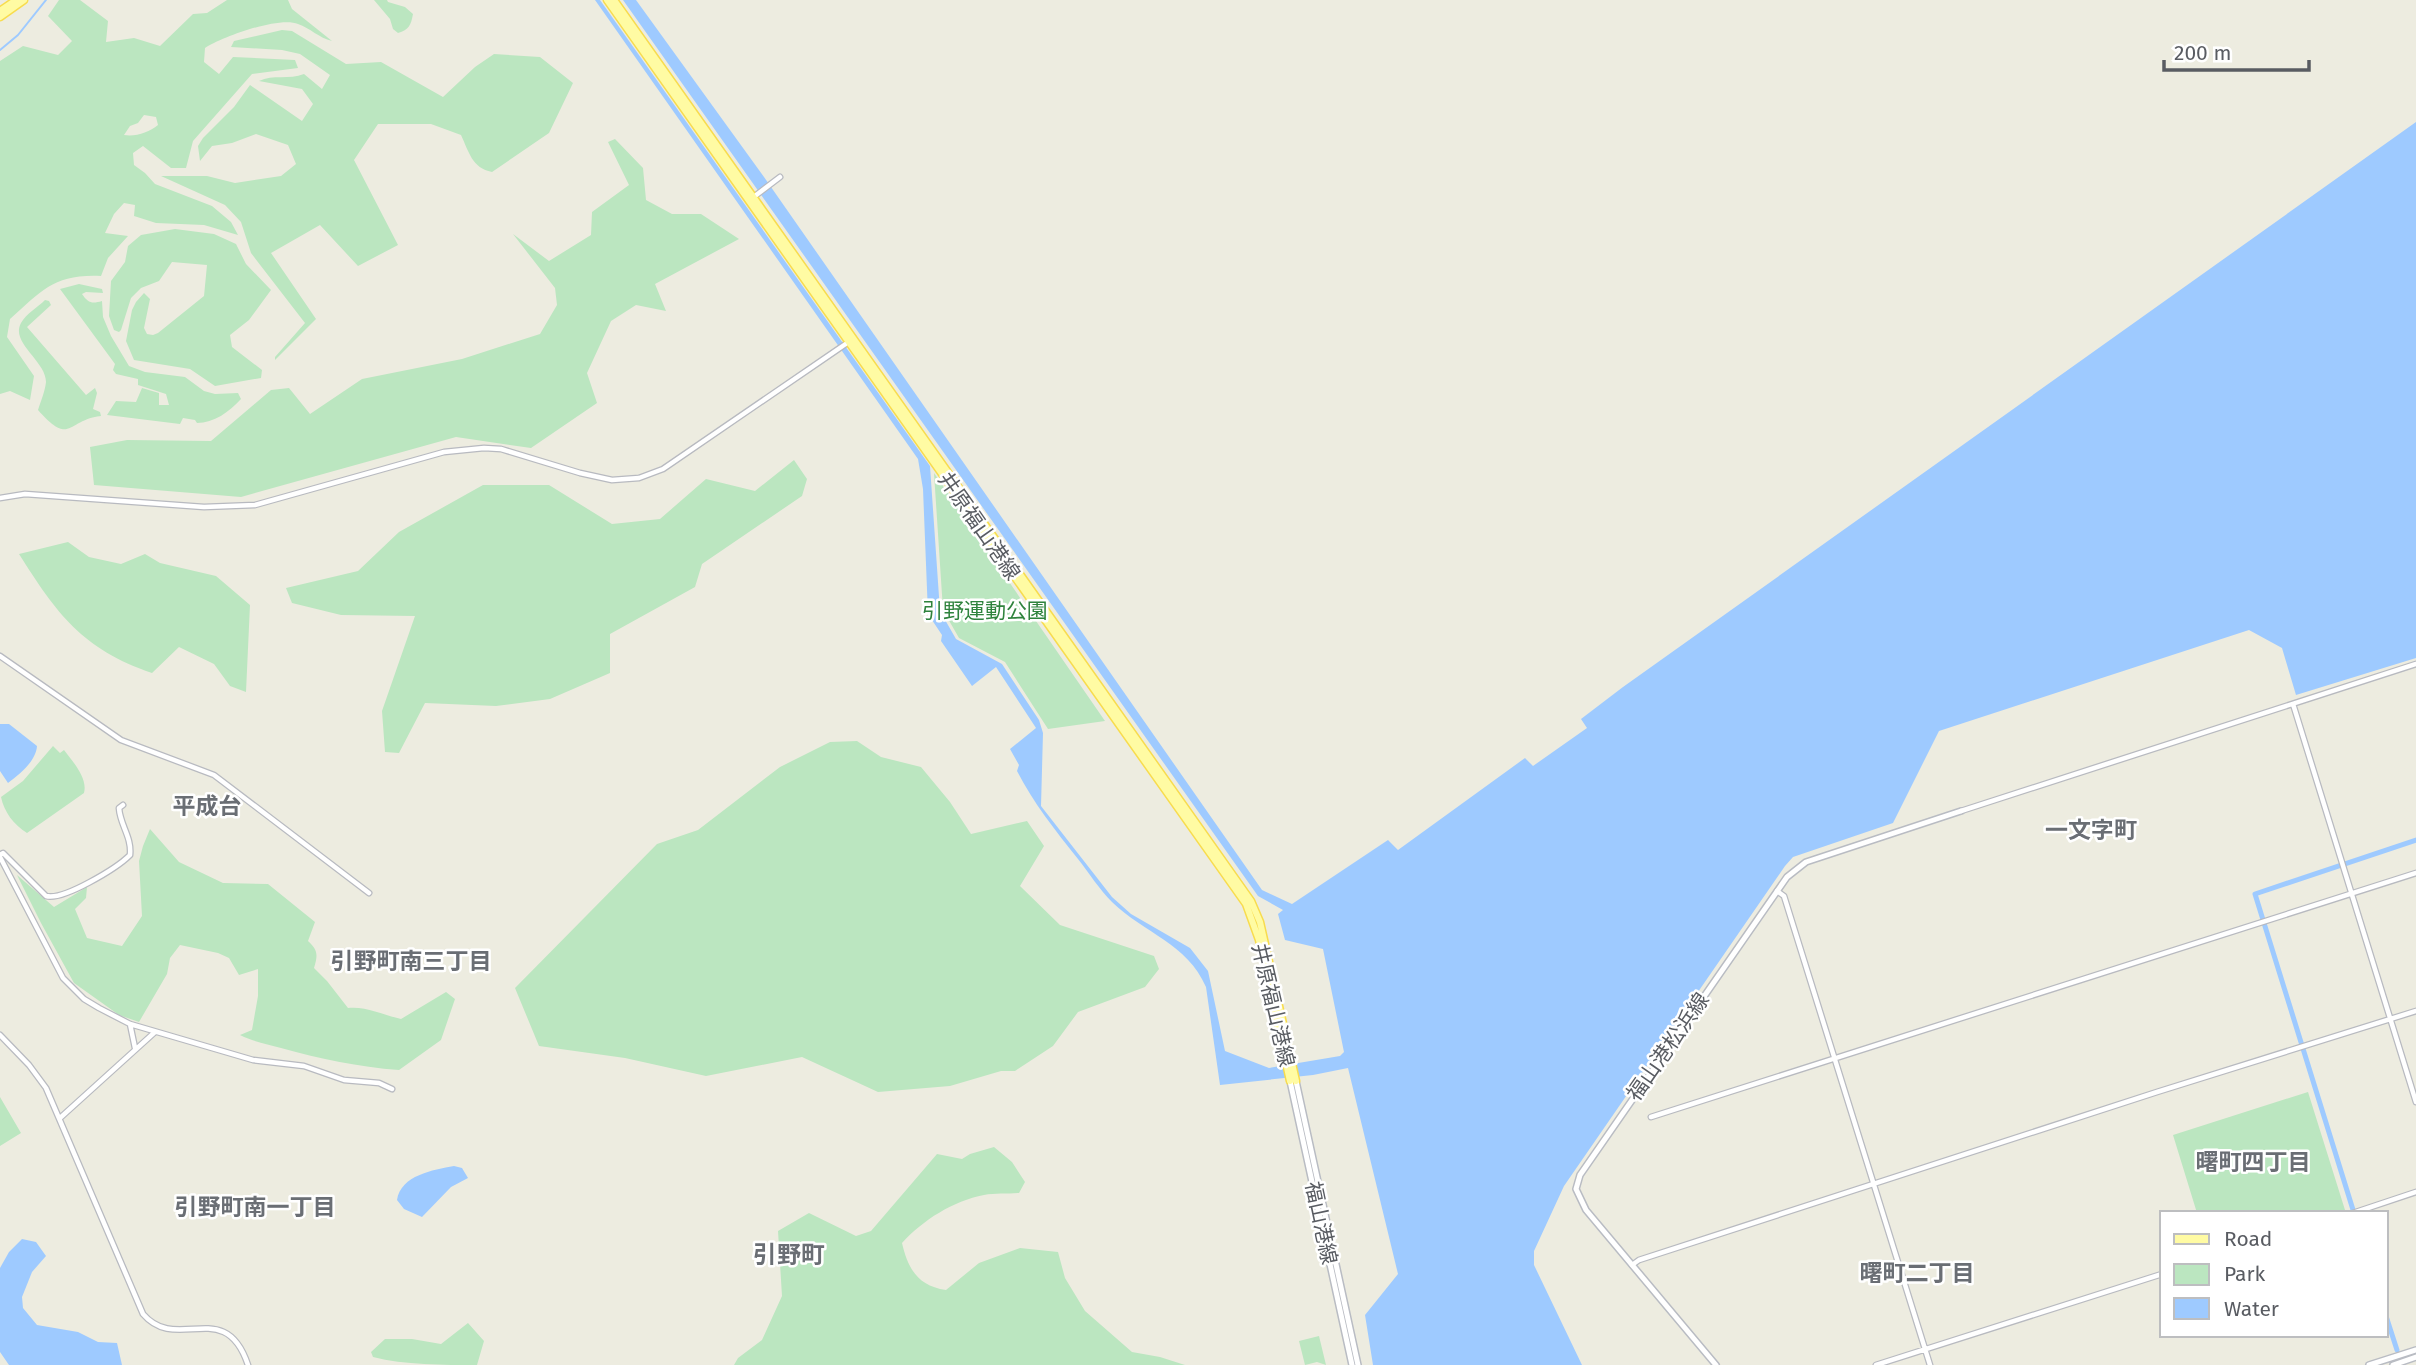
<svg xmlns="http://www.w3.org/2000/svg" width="2416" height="1365" viewBox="0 0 2416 1365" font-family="'Fira Sans','Noto Sans JP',sans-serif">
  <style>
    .green { fill: #bbe6c0; fill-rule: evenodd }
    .water { fill: #9ecaff }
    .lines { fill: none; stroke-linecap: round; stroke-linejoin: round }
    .stream { stroke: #9ecaff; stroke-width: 2 }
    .canal { stroke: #9ecaff; stroke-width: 5 }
    .tertiary-casing { stroke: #b8bac0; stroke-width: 7 }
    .secondary-casing { stroke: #b9bcc3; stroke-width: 8 }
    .primary-casing { stroke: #f8dc4e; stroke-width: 9 }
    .tertiary { stroke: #fff; stroke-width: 4.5 }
    .secondary { stroke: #fff; stroke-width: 5 }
    .primary { stroke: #fffba3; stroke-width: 6 }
    .labels { text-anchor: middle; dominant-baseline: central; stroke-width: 5; stroke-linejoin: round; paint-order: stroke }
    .street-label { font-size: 21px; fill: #595c62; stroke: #fff }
    .park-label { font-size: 21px; fill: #2f833d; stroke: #fff }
    .neighbourhood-label { font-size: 23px; font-weight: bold; fill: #6a6e74; stroke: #fff }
    .quarter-label { font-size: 24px; font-weight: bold; fill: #6a6e74; stroke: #fff }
  </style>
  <rect width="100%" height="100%" fill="#edece0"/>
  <!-- green -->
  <path class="green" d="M 59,0 L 80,0 L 108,21 L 106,42 L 134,38 L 160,46 L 193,14 L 207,13 L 227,0 L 288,0 L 292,9 L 332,41 C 319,38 310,28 298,24 C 279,16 222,37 205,48 L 204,62 L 219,74 L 233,57 L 295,60 L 298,68 L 252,74 L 193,141 L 186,168 L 171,168 L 143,146 L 133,153 L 134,165 L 145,173 L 155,184 L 212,206 L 231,222 L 238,235 L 204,225 L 156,223 L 134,216 L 135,205 L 124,203 L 114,214 L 105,233 L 128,236 L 108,258 L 101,276 C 54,274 43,290 10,319 L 7,337 L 34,376 L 30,400 L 10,391 L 0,394 L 0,61 L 23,46 L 58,55 L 72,41 L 48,16 ZM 144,115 L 156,117 L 158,125 C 149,132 136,137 124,135 L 130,126 L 138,123 Z
    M 374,0 L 387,0 L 388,2 L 405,7 L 413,14 C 411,25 409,30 398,33 L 393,29 L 390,19 Z
    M 282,30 L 292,31 L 346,64 L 381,62 L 443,97 L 475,67 L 494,54 L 540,57 L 573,83 L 549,133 L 492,172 C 472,168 469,152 461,135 L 431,124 L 378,124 L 354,160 L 398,245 L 358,266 L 320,225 L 271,253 L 316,319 L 275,360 L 275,357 L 305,323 L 251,253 L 241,222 L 225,205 L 161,176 L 207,176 L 235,183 L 281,176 L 296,164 L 288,145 L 256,134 L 232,143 L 212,146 L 200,161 L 198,146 L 203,138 L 234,107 L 250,85 L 302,121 L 313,104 L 302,89 L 259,81 C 273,74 289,80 304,74 L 322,89 L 330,75 L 300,54 L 282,50 L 231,47 L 234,41 Z
    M 615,139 L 643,168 L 646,200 L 672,214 L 701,214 L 739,239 L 655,284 L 666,311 L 636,305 L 611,321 L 587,373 L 597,403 L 531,448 L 456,437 L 241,497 L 94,485 L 90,447 L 127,440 L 211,441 L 271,390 L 289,388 L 310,414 L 362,379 L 462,359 L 540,334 L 557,305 L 555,288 L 513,234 L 549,261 L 591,235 L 592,212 L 629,185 L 608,142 Z
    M 175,229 L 214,234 L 236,244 L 246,264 L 271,290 L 249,320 L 230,335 L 232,347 L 262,370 L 261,378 L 215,386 L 190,369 L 134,360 L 126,341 L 132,310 L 136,302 L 144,293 L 150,299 L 144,328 L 147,334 L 153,335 L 158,333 L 204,296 L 207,265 L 172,262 L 159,281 L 141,288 L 131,298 L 121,330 L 119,332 L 114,330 L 109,316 L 111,281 L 125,262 L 128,246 L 141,235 Z
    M 79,284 L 102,289 L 103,293 L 86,292 L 82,294 C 88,303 92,304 102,301 L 103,317 L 111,336 L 129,366 L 145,372 L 185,377 L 204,391 L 215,394 L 238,393 L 241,399 C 229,412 214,423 197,423 L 195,420 L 183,418 L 180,424 L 107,415 L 116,401 L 136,402 L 142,388 L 159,393 L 159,405 L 169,405 L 166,394 L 138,385 L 138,379 L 116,374 L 113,370 L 115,364 L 60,289 Z
    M 45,300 L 49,301 L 51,305 L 27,327 L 86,395 L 95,388 L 97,393 L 93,409 L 100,412 L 101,416 C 66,420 71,447 38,410 C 41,401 45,391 46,382 C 46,361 10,343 21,323 C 26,314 38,307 45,300 Z
    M 794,460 L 807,479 L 802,496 L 702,564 L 695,587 L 610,634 L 610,673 L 550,699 L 496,706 L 425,703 L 399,753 L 385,752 L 382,711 L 415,616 L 341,615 L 292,603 L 286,588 L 358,571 L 399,532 L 483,485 L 549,485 L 612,524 L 660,519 L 706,479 L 755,491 Z
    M 934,473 L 1105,721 L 1048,729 L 1005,662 L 959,638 L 943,610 Z
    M 68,542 L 89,557 L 121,564 L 145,554 L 160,563 L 216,576 L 250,605 L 246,692 L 230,686 L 214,664 L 179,647 L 152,673 C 82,649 57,614 19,554 Z
    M 857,741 L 881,757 L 921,767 L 950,802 L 971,834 L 1027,821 L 1044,846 L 1020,886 L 1060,925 L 1154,956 L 1159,969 L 1145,987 L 1078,1012 L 1053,1046 L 1015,1071 L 1001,1071 L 950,1086 L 878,1092 L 802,1057 L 706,1076 L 625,1058 L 539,1046 L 515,988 L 657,844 L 698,830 L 780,767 L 830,742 Z
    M 53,746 L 60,753 L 64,750 C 73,762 88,778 84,793 L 27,833 C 14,825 4,812 1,797 L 23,781 Z
    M 150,829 L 179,862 L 223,883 L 268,884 L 315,922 L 308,941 C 318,950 318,955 314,968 L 327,981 L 348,1008 C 366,1006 383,1015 401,1019 L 446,992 L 455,999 L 441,1040 L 399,1070 C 358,1067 321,1059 281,1048 C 267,1044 254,1042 240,1035 L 252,1030 L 258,996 L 258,969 L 239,975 L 229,958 L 218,953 L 180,945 L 170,958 L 167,974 L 139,1022 L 119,1015 L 74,983 L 41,923 L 17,875 L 54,907 L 87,887 L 86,898 L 75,909 L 87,938 L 122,946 L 142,916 L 139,861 L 143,846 Z
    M 2308,1092 L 2345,1210 L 2343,1212 L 2197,1213 L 2173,1135 Z
    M 0,1097 L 21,1133 L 0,1146 Z
    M 994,1147 L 1012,1162 L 1025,1182 L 1019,1193 C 1008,1194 995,1193 984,1195 C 953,1201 923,1220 902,1243 C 908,1269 918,1286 946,1290 L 979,1263 L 1020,1248 L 1058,1252 L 1065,1278 L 1085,1311 L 1132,1352 L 1160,1357 L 1185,1365 L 734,1365 L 738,1358 L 762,1340 L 782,1296 L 778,1231 L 809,1213 L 856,1236 L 871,1231 L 937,1154 L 962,1159 L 970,1154 Z
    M 468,1323 L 484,1341 L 477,1365 C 444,1365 404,1365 373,1357 L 371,1352 L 385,1339 L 412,1339 L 441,1344 Z
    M 1319,1336 L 1326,1365 L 1317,1362 L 1305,1365 L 1299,1341 Z"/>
  <!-- water -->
  <path class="water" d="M 595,0 L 600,0 L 930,466 L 940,611 L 956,639 L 1002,664 L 1039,720 L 1043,733 L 1041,806 L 1112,897 L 1131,914 L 1190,948 L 1208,971 L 1225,1051 L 1269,1068 L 1340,1056 L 1344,1052 L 1323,949 L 1285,940 L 1278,914 L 1283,910 L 1258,896 L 623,0 L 636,0 L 764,177 L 1262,890 L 1292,904 L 1388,840 L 1398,850 L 1525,758 L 1533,766 L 1587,728 L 1581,719 L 1623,687 L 2416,122 L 2416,658 L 2296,695 L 2282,648 L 2249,630 L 1939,731 L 1893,823 L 1793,857 L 1785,866 L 1564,1186 L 1534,1251 L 1534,1265 L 1582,1365 L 1373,1365 L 1365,1315 L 1398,1274 L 1348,1068 L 1313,1075 L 1220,1085 L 1206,987 C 1187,943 1145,934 1112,902 C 1099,889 1089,873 1078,859 C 1055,830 1034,804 1017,771 L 1019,765 L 1010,749 L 1036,728 L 996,667 L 972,686 L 941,641 L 942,635 L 928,614 L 923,489 L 918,459 Z
    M 0,724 L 9,724 L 37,746 C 36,761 20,774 8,783 L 0,771 Z
    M 454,1166 L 462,1168 L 468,1178 L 451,1187 L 422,1217 L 404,1209 L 397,1200 C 401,1175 433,1170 454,1166 Z
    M 22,1239 L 36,1242 L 46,1256 L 32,1272 L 22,1297 L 23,1308 L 37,1325 L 78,1332 L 98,1342 L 117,1343 L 122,1365 L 9,1365 L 0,1352 L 0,1268 L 9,1252 Z"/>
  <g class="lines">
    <!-- stream -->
    <path class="stream" d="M 0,50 L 18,35 L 46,0"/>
    <!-- canal -->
    <path class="canal" d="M 2354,1213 L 2255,894 L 2416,840
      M 2386,1316 L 2397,1350"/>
    <defs>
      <path id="tertiary" d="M 751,199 L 780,177
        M 0,498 L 25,494 L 204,507 L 255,505 L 444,452 L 484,448 L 501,449 L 580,473 L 612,480 L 639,478 L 663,469 L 850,341
        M 0,656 L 121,740 L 214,775 L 369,893
        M 2293,704 L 2416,1102
        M 1961,811 L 2416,664
        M 0,855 L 3,853 L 46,896 C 63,901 117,868 130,855 C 132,837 120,825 119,808 L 123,805
        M 0,857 L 63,978 L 84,999 L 99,1008 L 130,1024 L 253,1060 L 304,1066 L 344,1080 L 379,1083 L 392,1089
        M 1777,891 L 1784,896 L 1930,1365
        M 130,1024 L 135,1048
        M 0,1035 L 29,1065 L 46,1088 L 143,1314 C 177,1354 225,1296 248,1365
        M 1651,1117 L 2416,873
        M 60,1118 L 155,1032
        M 2353,1213 L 2416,1192
        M 1632,1265 L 1639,1260 L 2157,1092 L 2416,1011
        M 1876,1365 L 2162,1274"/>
      <path id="secondary" d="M 1290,1081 L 1352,1365
        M 1296,1081 L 1358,1365
        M 1716,1365 L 1586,1210 L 1576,1189 L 1580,1175 L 1787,877 L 1806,862 L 1961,811
        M 2369,1365 L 2416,1350
        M 2393,1365 L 2416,1357"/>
      <path id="primary" d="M 607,0 L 1246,904 L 1259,940 L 1290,1081
        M 614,0 L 1251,901 L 1260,922 L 1296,1081
        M 0,11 L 16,0
        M 0,17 L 24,0"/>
    </defs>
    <!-- tertiary casing -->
    <use href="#tertiary" class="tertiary-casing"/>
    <!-- secondary casing -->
    <use href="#secondary" class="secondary-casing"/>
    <!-- primary casing -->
    <use href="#primary" class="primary-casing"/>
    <!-- tertiary -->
    <use href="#tertiary" class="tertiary"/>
    <!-- secondary -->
    <use href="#secondary" class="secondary"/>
    <!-- primary -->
    <use href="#primary" class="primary"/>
  </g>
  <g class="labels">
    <!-- street labels -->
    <g class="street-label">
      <text transform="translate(979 526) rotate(55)">井原福山港線</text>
      <text transform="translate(1273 1005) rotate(77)">井原福山港線</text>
      <text transform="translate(1668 1047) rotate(-55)">福山港松浜線</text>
      <text transform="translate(1321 1223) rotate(78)">福山港線</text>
    </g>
    <!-- park labels -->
    <g class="park-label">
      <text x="985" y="611">引野運動公園</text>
    </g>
    <!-- neighbourhood labels -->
    <g class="neighbourhood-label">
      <text x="207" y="806">平成台</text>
      <text x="2091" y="830">一文字町</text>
      <text x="411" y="961">引野町南三丁目</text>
      <text x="2253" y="1162">曙町四丁目</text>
      <text x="255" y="1207">引野町南一丁目</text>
      <text x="1917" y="1273">曙町二丁目</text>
    </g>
    <!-- quarter labels -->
    <g class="quarter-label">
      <text x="789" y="1255">引野町</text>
    </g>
  </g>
  <!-- legend -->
  <rect x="2160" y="1211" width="228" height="126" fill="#ffffff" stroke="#bdbec0" stroke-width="2"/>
  <rect x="2174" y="1234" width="35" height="10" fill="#fffba3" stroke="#bdbec0" stroke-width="2"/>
  <text x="2224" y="1246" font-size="21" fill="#595c62">Road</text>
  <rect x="2174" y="1264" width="35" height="21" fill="#bbe6c0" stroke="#bdbec0" stroke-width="2"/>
  <text x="2224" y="1281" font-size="21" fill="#595c62">Park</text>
  <rect x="2174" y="1298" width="35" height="21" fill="#9ecaff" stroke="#bdbec0" stroke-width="2"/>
  <text x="2224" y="1316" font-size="21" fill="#595c62">Water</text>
  <!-- scale -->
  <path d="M2164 60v10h145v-10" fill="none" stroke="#595c62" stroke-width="3.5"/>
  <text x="2174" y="60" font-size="21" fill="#595c62" stroke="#ffffff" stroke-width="5" paint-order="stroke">200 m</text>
</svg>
